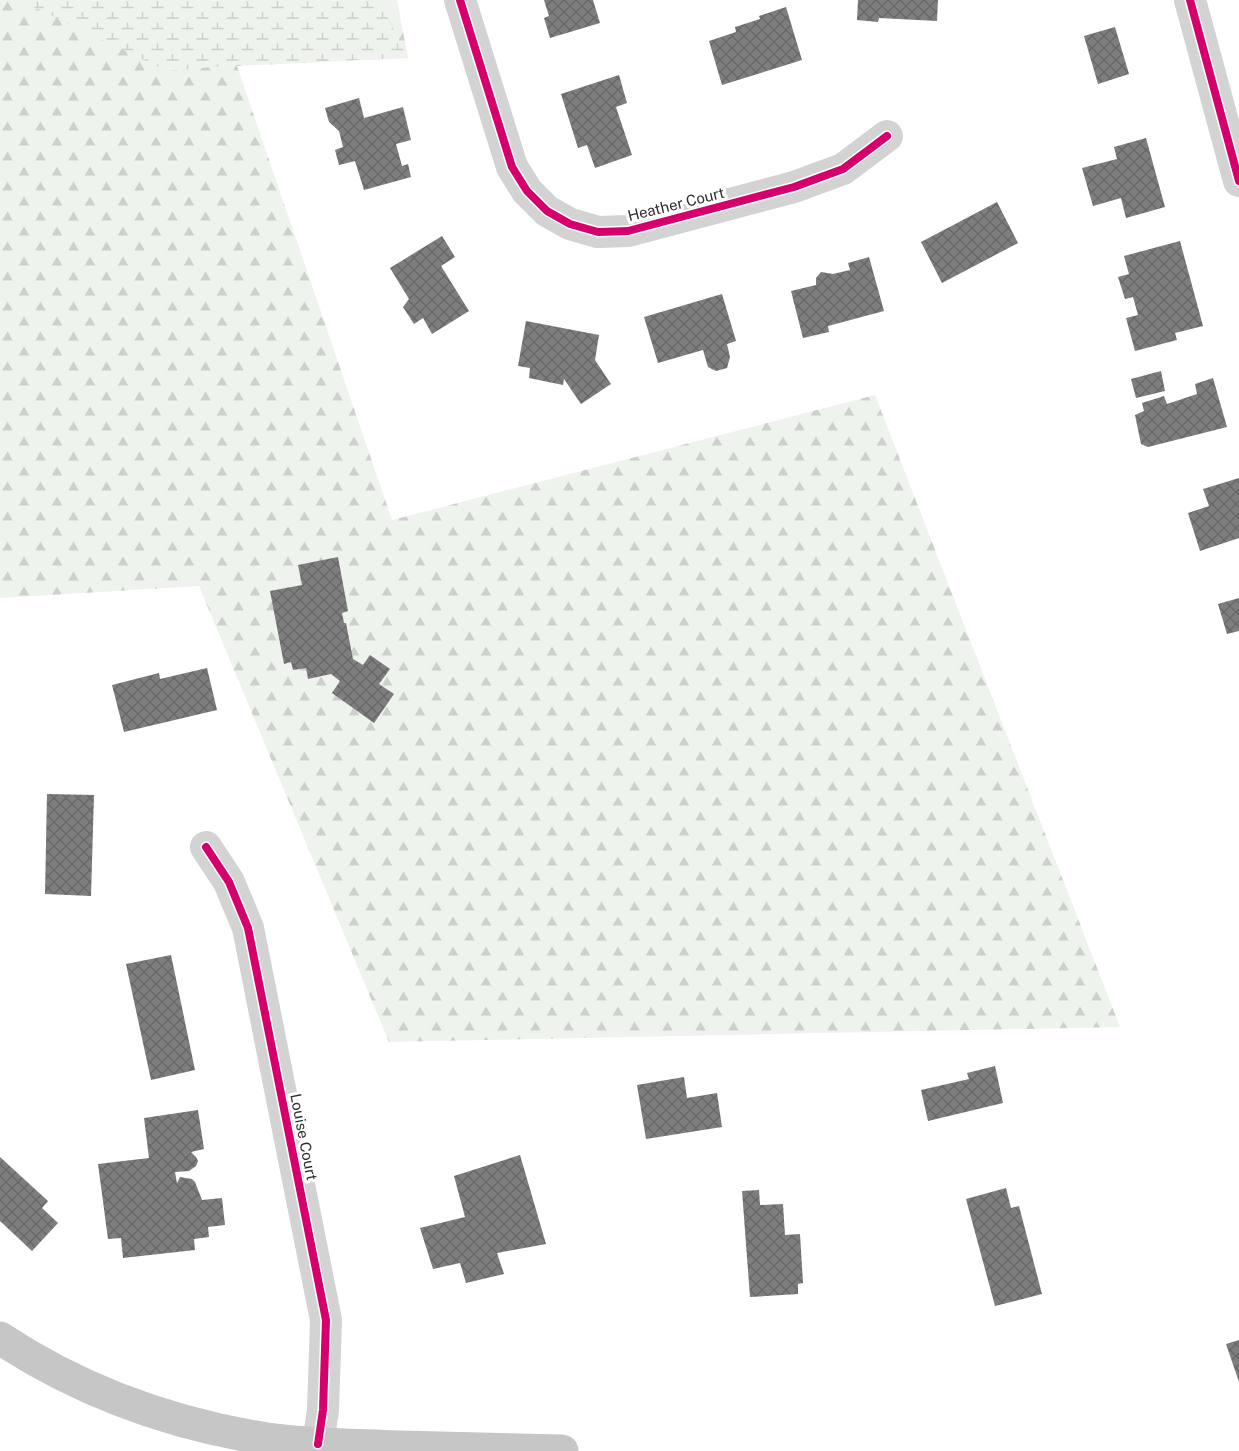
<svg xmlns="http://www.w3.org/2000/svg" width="1239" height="1451" viewBox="0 0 1239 1451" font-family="'Public Sans',sans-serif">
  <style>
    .forest { fill: url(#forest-firs) }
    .wetland { fill: url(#wetland-marsh) }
    .building { fill: url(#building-cross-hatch) }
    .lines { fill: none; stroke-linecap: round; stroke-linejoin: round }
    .minor { stroke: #d3d3d3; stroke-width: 32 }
    .major { stroke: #c6c6c6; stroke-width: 33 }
    .cycleway-casing { stroke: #fff; stroke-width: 11 }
    .cycleway { stroke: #d6006c; stroke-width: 8 }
    .labels { text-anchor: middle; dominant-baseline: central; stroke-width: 6; stroke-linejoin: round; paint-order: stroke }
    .street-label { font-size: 15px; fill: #2e2e2e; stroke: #fff }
  </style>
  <defs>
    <pattern id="forest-firs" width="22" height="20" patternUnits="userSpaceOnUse" patternTransform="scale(1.5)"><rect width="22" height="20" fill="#eff3ed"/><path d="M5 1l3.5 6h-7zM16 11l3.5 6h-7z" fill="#cdd1cc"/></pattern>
    <pattern id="wetland-marsh" width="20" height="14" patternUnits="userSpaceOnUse" patternTransform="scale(1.5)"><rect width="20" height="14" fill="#eff3ed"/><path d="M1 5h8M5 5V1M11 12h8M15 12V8" fill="none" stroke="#cdd1cc"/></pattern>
    <pattern id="building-cross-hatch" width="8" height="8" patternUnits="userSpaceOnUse" patternTransform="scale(1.5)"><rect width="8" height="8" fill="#7e7e7e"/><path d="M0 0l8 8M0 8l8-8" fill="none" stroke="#686868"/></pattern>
  </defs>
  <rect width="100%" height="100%" fill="#fff"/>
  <!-- forest -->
  <path class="forest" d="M 0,0 L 397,0 L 408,58 L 237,66 L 392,520 L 875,395 L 1120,1027 L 389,1042 L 199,586 L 0,598 Z"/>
  <!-- wetland -->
  <path class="wetland" d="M 23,0 L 379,0 L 408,58 L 236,65 L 167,71 L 25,3 Z"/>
  <!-- building -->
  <path class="building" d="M 544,0 L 593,0 L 600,23 L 550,38 L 544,18 L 549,16 Z
    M 858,0 L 938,0 L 937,21 L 879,18 L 878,22 L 857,20 Z
    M 786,7 L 802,60 L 722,85 L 709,41 L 736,32 L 735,27 L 760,19 L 759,16 Z
    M 1115,27 L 1129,74 L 1098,84 L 1084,36 Z
    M 619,75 L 627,103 L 616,107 L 632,155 L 595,168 L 587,145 L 578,148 L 561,94 Z
    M 359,98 L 364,118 L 403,107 L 411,140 L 396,144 L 402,166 L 408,164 L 411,177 L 364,190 L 355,161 L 339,165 L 335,150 L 343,147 L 339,131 L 329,122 L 325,108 Z
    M 1146,138 L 1165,207 L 1126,218 L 1121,198 L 1093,206 L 1082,168 L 1117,159 L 1114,147 Z
    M 997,202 L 1018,243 L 942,283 L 921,242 Z
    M 442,236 L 455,257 L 441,266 L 469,311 L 432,334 L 423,318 L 414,324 L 403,307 L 409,299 L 390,268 Z
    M 1180,241 L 1203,326 L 1175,333 L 1177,340 L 1135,351 L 1126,318 L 1138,315 L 1133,297 L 1125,299 L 1118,277 L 1129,274 L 1124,256 Z
    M 869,257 L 884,311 L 828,326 L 829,332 L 803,338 L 791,291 L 816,285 L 816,278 L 821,272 L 833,274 L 850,270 L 848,263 Z
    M 722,294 L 736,341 L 727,344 L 730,357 L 727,368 L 716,371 L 708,367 L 703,350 L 658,363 L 644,317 Z
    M 526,321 L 599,335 L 595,360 L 611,384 L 581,404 L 564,379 L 563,385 L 529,378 L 530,368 L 518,366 Z
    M 1161,371 L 1165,391 L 1136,398 L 1131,379 Z
    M 1213,378 L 1227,427 L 1148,447 L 1141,444 L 1135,415 L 1144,411 L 1142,403 L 1164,396 L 1167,404 L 1197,394 L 1195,384 Z
    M 1239,478 L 1239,538 L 1200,551 L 1188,513 L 1209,506 L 1203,489 Z
    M 338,557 L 348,611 L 342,613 L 344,623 L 346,623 L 353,659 L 363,665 L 370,655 L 390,669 L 379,684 L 394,694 L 374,723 L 332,693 L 340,681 L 331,674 L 308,679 L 306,668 L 293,670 L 291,662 L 284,664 L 270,591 L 302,585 L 298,565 Z
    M 1239,598 L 1239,631 L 1227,634 L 1218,604 Z
    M 207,668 L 217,710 L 124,732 L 112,685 L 159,673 L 160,679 Z
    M 47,794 L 94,795 L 91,896 L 45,894 Z
    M 171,955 L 195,1070 L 151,1080 L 126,964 Z
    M 995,1066 L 1003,1103 L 928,1121 L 921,1090 L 969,1079 L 967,1073 Z
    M 684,1077 L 687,1098 L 717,1093 L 722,1127 L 646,1139 L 637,1085 Z
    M 198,1110 L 204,1149 L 191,1152 L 196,1157 L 198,1161 L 196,1166 L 189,1171 L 175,1172 L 177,1183 L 180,1177 L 192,1179 L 195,1182 L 202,1200 L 222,1198 L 225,1225 L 208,1227 L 209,1237 L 194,1239 L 195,1250 L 123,1258 L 121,1238 L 108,1239 L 98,1164 L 149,1158 L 144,1118 Z
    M 520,1155 L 546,1244 L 497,1253 L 504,1274 L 466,1283 L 460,1263 L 433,1269 L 420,1228 L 465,1217 L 454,1176 Z
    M 0,1157 L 48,1201 L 42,1208 L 58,1223 L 32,1251 L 0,1221 Z
    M 1006,1188 L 1011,1208 L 1019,1206 L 1042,1294 L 995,1306 L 966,1199 Z
    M 759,1190 L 760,1205 L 783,1204 L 785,1235 L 800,1234 L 803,1283 L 798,1284 L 798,1294 L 750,1297 L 742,1191 Z
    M 1239,1340 L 1239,1382 L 1226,1344 Z"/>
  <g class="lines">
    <!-- minor -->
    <path class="minor" d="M 460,0 L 512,167 L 527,191 L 547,211 L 570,224 L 598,232 L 628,231 L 794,187 L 843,169 L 887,136
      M 1190,0 L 1239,181
      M 206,847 L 229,882 L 248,928 L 326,1320 L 323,1410 L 318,1444"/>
    <!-- major -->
    <path class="major" d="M 0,1338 C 80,1391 172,1424 267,1439 C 310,1445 354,1445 398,1447 C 453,1448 508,1450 562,1451"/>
    <defs>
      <path id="cycleway" d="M 460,0 L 512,167 L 527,191 L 547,211 L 570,224 L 598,232 L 628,231 L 794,187 L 843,169 L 887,136
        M 1190,0 L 1239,181
        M 206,847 L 229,882 L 248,928 L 326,1320 L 323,1410 L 318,1444"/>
    </defs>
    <!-- cycleway casing -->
    <use href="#cycleway" class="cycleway-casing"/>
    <!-- cycleway -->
    <use href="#cycleway" class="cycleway"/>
  </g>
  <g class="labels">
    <!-- street labels -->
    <g class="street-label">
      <text transform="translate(676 204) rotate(-14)">Heather Court</text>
      <text transform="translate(304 1137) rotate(79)">Louise Court</text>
    </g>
  </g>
</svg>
